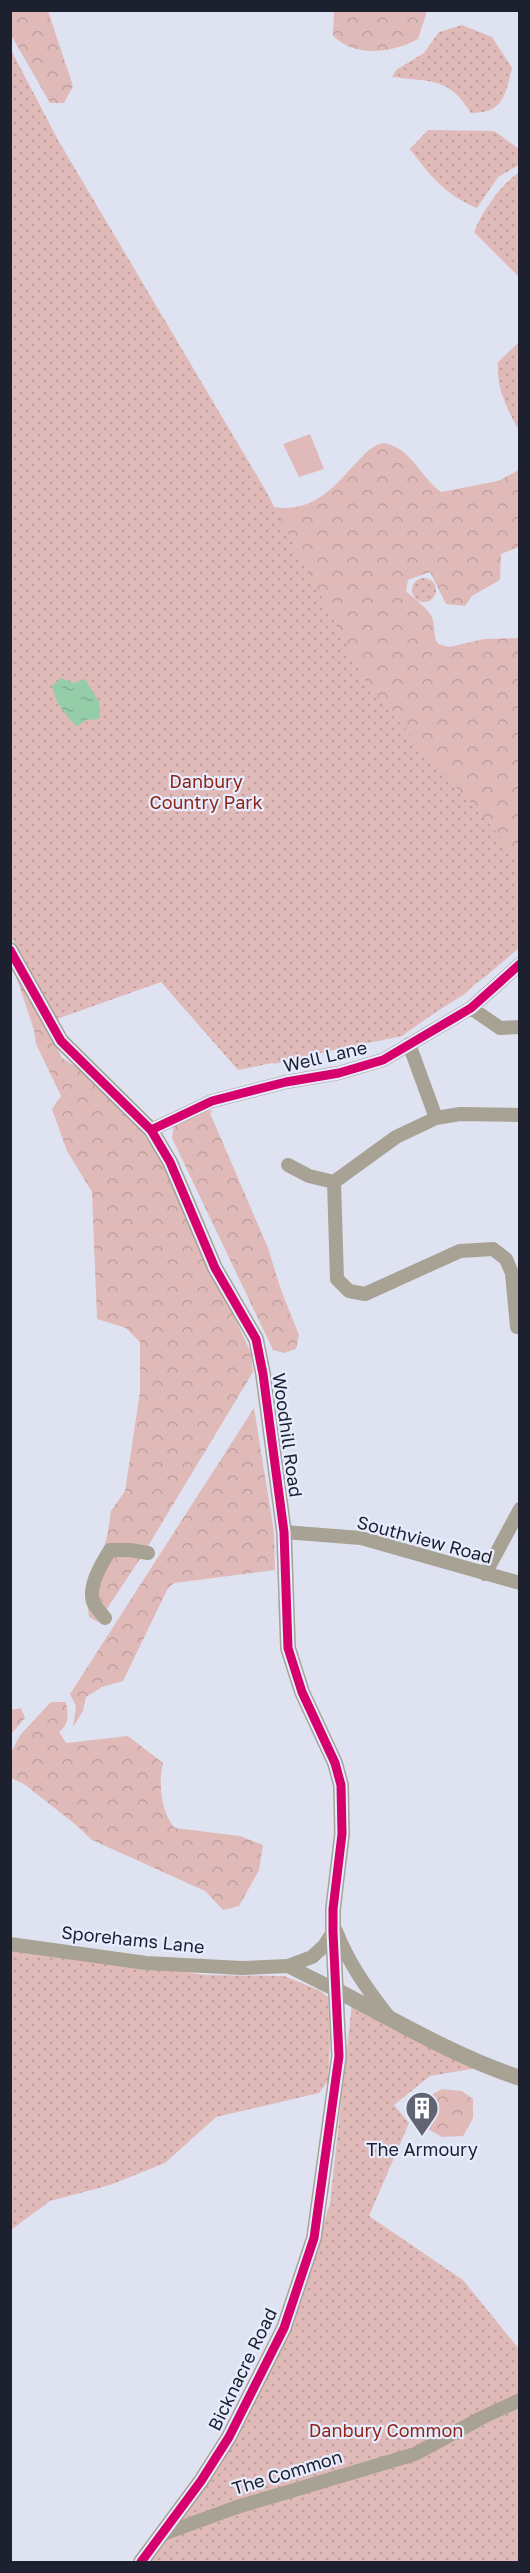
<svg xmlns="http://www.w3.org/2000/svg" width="530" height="2573" viewBox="0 0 530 2573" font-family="'Golos Text',sans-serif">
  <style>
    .forest { fill: url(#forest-crowns) }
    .park { fill: url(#park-dots) }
    .garden { fill: #e0bab9 }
    .water { fill: url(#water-ripples) }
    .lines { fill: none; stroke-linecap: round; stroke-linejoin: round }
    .minor { stroke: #a7a294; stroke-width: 14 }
    .tertiary { stroke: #a7a294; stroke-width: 16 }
    .cycleway-casing { stroke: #e7edfe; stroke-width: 13 }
    .cycleway { stroke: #d6006c; stroke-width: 9 }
    .labels { text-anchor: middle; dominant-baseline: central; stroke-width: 4.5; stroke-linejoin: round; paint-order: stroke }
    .park-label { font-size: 18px; fill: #8f2516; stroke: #e7edfe }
    .street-label { font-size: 18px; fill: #1c202f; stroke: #e7edfe }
    .poi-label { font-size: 18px; fill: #1c202f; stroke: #e7edfe }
  </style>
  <defs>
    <pattern id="forest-crowns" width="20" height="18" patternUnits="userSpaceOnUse" patternTransform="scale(1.5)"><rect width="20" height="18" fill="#e0bab9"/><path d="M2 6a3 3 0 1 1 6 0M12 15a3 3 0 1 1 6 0" fill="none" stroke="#c0a09f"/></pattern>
    <pattern id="park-dots" width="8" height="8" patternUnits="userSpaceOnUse" patternTransform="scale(1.5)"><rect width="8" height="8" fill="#e0bab9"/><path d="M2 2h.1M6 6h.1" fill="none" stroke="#c0a09f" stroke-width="1.8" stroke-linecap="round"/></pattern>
    <pattern id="water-ripples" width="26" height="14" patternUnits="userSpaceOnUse" patternTransform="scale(1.5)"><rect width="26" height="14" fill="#95cda8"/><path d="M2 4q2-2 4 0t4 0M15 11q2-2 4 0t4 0" fill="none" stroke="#80b091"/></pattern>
  </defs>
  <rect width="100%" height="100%" fill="#dfe3f1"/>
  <!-- forest -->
  <path class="forest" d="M 10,11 L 48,11 L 73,86 L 64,103 L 50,103 L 11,35 Z
    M 334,11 L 334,10 L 427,11 L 418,39 C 394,53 352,58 333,35 Z
    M 383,443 C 411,447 420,477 441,492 L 498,481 L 519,470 L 519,547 L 501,554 L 500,580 L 472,596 L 465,606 L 446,604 L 430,572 L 408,580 L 406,591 C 414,599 430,609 433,620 C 435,629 433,635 438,644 L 449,647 L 484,639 L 519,638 L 519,941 L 465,994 L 404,1032 L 274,1064 L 185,917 L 267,506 C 311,515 330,491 357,462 C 366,453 371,446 383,443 Z
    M 10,952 L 62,1058 L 85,1072 L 140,1129 L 163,1162 L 251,1353 L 253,1372 L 142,1556 L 98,1622 L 89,1617 L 88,1609 L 108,1532 L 111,1511 L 125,1491 L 140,1392 L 140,1342 L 126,1328 L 97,1319 L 92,1192 L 67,1151 L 52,1109 L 61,1096 L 36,1044 L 34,1030 L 11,961 Z
    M 209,1110 L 213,1112 L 210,1113 L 268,1248 L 281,1290 L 299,1335 L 296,1349 L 284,1353 L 273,1350 L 172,1138 L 174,1125 Z
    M 254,1408 L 274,1532 L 275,1570 L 174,1583 L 168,1588 L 123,1681 L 102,1687 L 86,1697 L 83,1711 L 73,1727 L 76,1706 L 70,1694 Z
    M 51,1702 L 66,1702 C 68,1714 70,1723 59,1732 L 66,1743 L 128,1736 L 163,1763 C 158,1783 161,1813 175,1828 L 240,1836 L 263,1845 L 259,1870 L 239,1906 L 223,1910 L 205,1891 L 92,1840 L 76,1825 L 24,1784 L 11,1778 L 11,1752 L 21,1734 Z
    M 21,1708 L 25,1718 L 11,1734 L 11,1710 Z
    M 442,2089 L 462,2091 L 473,2099 L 473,2118 L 463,2136 L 442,2137 L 412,2120 L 409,2113 L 427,2097 Z"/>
  <!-- park -->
  <path class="park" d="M 462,25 L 492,37 L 512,68 C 505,95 504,113 471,113 C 449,77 431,82 392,77 L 396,70 L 424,53 L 439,32 Z
    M 10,48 L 58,140 L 266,491 L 369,688 L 519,858 L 519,948 L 485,977 L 402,1036 L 238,1070 L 161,982 L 57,1019 L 11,937 Z
    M 428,130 L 494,131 L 519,149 L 519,165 L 498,177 L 477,208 C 447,196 429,175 410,149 Z
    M 519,172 L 519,277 L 474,232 C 483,210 500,186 519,172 Z
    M 519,342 L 519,431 C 507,409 496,387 498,362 Z
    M412 590a12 12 0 1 1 24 0a12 12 0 1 1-24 0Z
    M 11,1947 L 206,1975 L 284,1976 L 319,1990 L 328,1997 L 330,2041 L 328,2081 L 319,2093 L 216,2117 L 165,2163 L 110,2185 L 50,2201 L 11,2230 Z
    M 352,2003 L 477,2068 L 430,2076 L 394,2105 L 409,2123 L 369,2216 L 463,2280 L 519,2349 L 519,2562 L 149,2562 L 299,2305 L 330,2203 Z"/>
  <!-- garden -->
  <path class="garden" d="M 310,434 L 324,469 L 299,477 L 283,444 Z"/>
  <!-- water -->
  <path class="water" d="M 61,678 L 74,683 L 85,679 L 99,702 L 100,719 L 86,720 L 77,727 C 65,714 55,703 52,686 Z"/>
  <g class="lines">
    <!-- minor -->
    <path class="minor" d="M 471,1008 L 500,1028 L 520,1027
      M 409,1044 L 436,1118
      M 151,1130 L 212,1101 L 286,1082 L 339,1073 L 383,1060 L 471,1008 L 520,964
      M 288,1165 L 309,1176 L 334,1182 L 396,1137 L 436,1118 L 460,1114 L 520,1115
      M 334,1182 L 337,1279 L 349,1291 L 365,1294 L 460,1251 L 493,1249 L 506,1259 L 512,1273 L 517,1327
      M 284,1532 L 361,1538 L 520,1583
      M 485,1574 L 520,1509
      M 105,1618 C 102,1614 95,1607 93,1602 C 88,1585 102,1563 110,1550 L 130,1550 L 148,1553
      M 336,1931 C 349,1964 367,1989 388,2016
      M 10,1944 L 146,1963 L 242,1968 L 288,1966 L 312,1957 L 324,1946 L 333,1932
      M 288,1966 L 336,1990
      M 163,2534 L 237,2507 L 415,2454 L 483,2417 L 520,2400"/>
    <!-- tertiary -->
    <path class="tertiary" d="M 10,950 L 61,1041 L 151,1130 L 170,1162 L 215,1268 L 256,1339 L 263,1374 L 284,1532 L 288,1648 L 302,1692 L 335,1763 L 341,1785 L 342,1834 L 333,1909 L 333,1932 L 339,2056 L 314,2238 L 284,2328 L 229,2437 L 201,2481 L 141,2562
      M 336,1990 C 396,2021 456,2057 520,2078"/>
    <defs>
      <path id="cycleway" d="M 10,950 L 61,1041 L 151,1130 L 170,1162 L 215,1268 L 256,1339 L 263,1374 L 284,1532 L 288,1648 L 302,1692 L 335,1763 L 341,1785 L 342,1834 L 333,1909 L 333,1932 L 339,2056 L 314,2238 L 284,2328 L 229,2437 L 201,2481 L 141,2562
        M 151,1130 L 212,1101 L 286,1082 L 339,1073 L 383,1060 L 471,1008 L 520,964"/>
    </defs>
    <!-- cycleway casing -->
    <use href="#cycleway" class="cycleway-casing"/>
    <!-- cycleway -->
    <use href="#cycleway" class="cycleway"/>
  </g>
  <!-- icons -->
  <defs>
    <symbol id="building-pin" viewBox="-11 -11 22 30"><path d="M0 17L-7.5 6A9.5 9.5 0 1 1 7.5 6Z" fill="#606473" stroke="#e7edfe"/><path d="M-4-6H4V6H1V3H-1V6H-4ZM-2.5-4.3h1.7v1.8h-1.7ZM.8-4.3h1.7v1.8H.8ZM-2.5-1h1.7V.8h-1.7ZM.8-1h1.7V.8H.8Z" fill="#fff"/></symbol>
  </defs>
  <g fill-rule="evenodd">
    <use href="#building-pin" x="403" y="2089" width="38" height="52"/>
  </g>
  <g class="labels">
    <!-- park labels -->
    <g class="park-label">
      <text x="206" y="781">Danbury<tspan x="206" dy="21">Country Park</tspan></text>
      <text x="386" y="2430">Danbury Common</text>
    </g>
    <!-- street labels -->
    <g class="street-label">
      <text transform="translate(325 1056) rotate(-13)">Well Lane</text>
      <text transform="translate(288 1435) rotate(82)">Woodhill Road</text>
      <text transform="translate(425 1539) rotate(15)">Southview Road</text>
      <text transform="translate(133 1939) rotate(6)">Sporehams Lane</text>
      <text transform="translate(242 2369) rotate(-64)">Bicknacre Road</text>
      <text transform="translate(287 2472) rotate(-17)">The Common</text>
    </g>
    <!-- poi labels -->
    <g class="poi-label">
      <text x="422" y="2149">The Armoury</text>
    </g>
  </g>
  <!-- border -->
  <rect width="530" height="2573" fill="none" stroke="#1c202f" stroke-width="24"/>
</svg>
